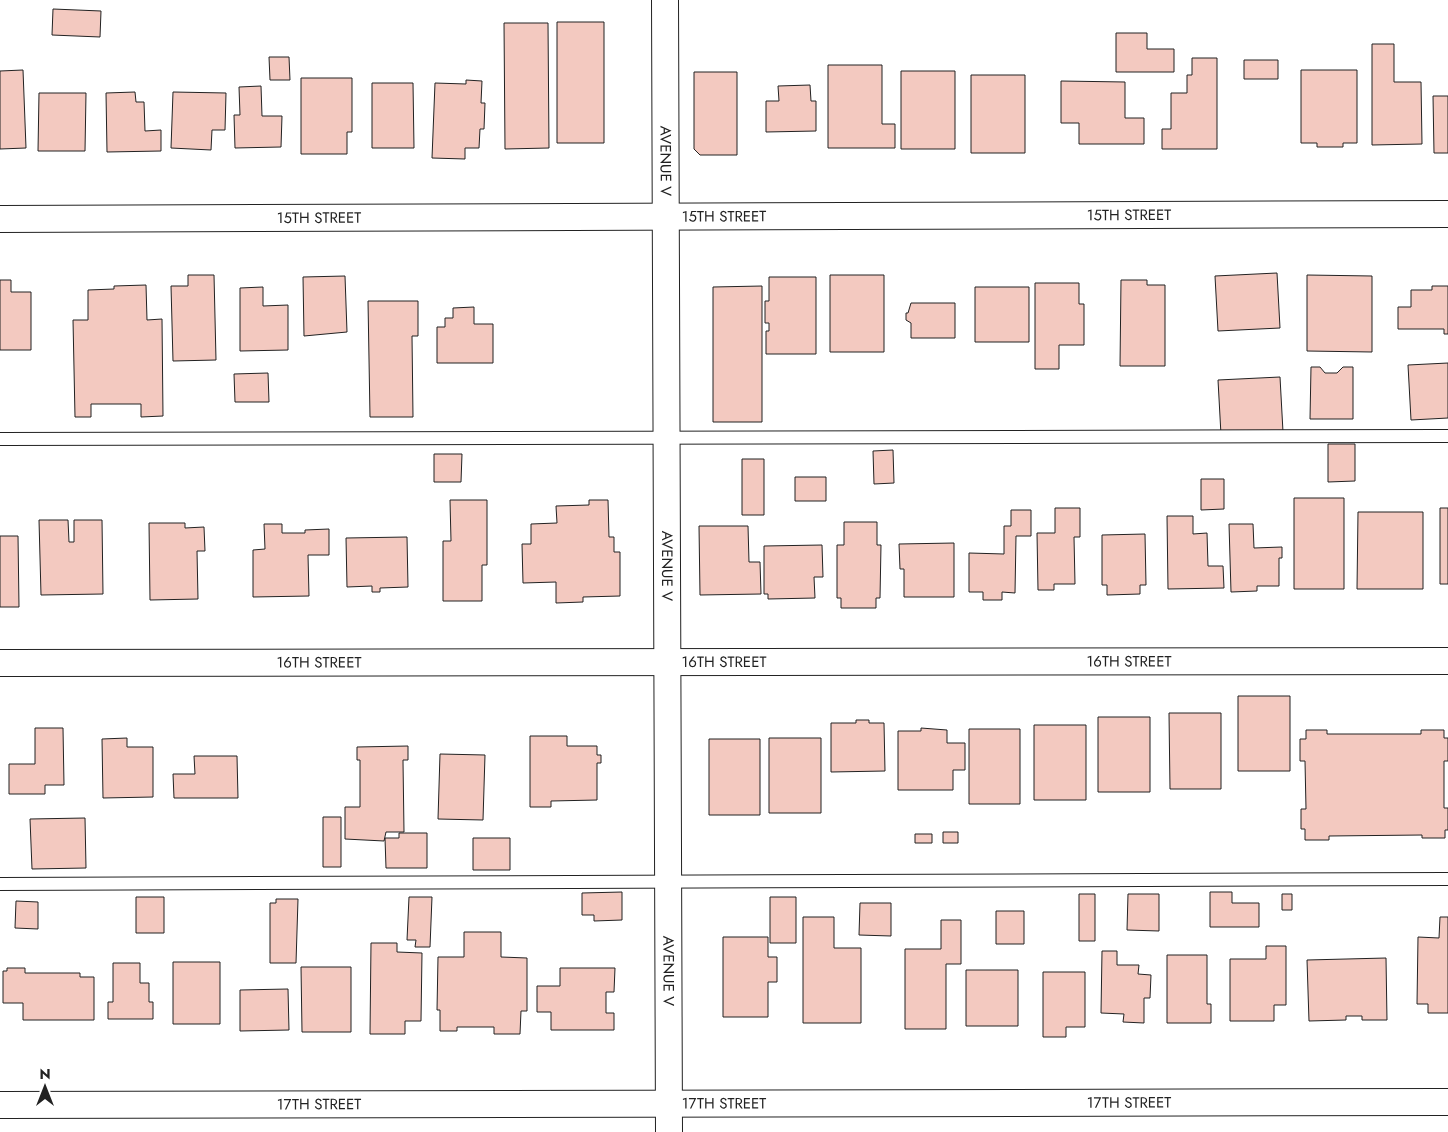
<svg xmlns="http://www.w3.org/2000/svg" width="1448" height="1132" viewBox="0 0 1448 1132" font-family="Jost,sans-serif">
  <style>
    .building { fill: #f3c9c0; stroke: #222 }
    .lines { fill: none; stroke-linecap: round; stroke-linejoin: round }
    .lane-casing { stroke: #222; stroke-width: 14 }
    .street-casing { stroke: #222; stroke-width: 28 }
    .lane { stroke: #fff; stroke-width: 12 }
    .street { stroke: #fff; stroke-width: 26 }
    .labels { text-anchor: middle; dominant-baseline: central; stroke-width: 4; stroke-linejoin: round; paint-order: stroke }
    .street-label { font-size: 15px; fill: #222; stroke: #fff }
  </style>
  <rect width="100%" height="100%" fill="#fff"/>
  <!-- building -->
  <path class="building" d="M 53,9 L 101,11 L 100,37 L 52,35 Z
    M 557,22 L 604,22 L 604,143 L 557,143 Z
    M 504,23 L 548,23 L 549,148 L 505,149 Z
    M 1116,33 L 1147,33 L 1147,49 L 1174,49 L 1174,72 L 1116,72 Z
    M 1372,44 L 1394,44 L 1394,82 L 1421,82 L 1422,144 L 1372,145 Z
    M 269,57 L 289,57 L 290,80 L 270,80 Z
    M 1192,58 L 1217,58 L 1217,149 L 1162,149 L 1162,129 L 1171,129 L 1171,93 L 1187,93 L 1187,75 L 1192,75 Z
    M 1244,60 L 1278,60 L 1278,79 L 1244,79 Z
    M 828,65 L 882,65 L 882,124 L 895,124 L 895,148 L 828,148 Z
    M 23,70 L 26,148 L 0,149 L 0,71 Z
    M 1301,70 L 1357,70 L 1357,143 L 1343,143 L 1343,147 L 1317,147 L 1317,143 L 1301,143 Z
    M 901,71 L 955,71 L 955,149 L 901,149 Z
    M 694,72 L 737,72 L 737,155 L 700,155 L 694,149 Z
    M 971,75 L 1025,75 L 1025,153 L 971,153 Z
    M 301,78 L 352,78 L 352,132 L 347,132 L 347,154 L 301,154 Z
    M 466,80 L 482,81 L 481,103 L 485,103 L 484,129 L 480,129 L 479,148 L 465,148 L 465,159 L 432,158 L 435,83 L 466,84 Z
    M 1061,81 L 1125,82 L 1125,118 L 1144,118 L 1144,144 L 1079,144 L 1079,123 L 1061,123 Z
    M 372,83 L 413,83 L 414,148 L 372,148 Z
    M 810,85 L 811,101 L 816,101 L 816,131 L 766,132 L 766,101 L 779,101 L 778,86 Z
    M 261,86 L 262,116 L 282,116 L 281,147 L 235,148 L 234,115 L 240,115 L 239,87 Z
    M 135,92 L 136,102 L 144,102 L 145,131 L 161,130 L 161,151 L 107,152 L 106,93 Z
    M 173,92 L 226,93 L 225,130 L 212,130 L 211,150 L 171,148 Z
    M 39,93 L 86,93 L 85,151 L 38,151 Z
    M 1433,96 L 1448,96 L 1448,153 L 1434,153 Z
    M 1277,273 L 1280,328 L 1218,331 L 1215,276 Z
    M 188,275 L 214,275 L 216,360 L 173,361 L 171,286 L 188,286 Z
    M 830,275 L 884,275 L 884,352 L 830,352 Z
    M 1307,275 L 1372,276 L 1372,352 L 1307,351 Z
    M 345,276 L 347,332 L 304,336 L 303,277 Z
    M 769,277 L 816,277 L 816,354 L 766,354 L 766,331 L 769,331 L 769,323 L 765,323 L 765,301 L 769,301 Z
    M 0,280 L 11,280 L 11,292 L 31,292 L 31,350 L 0,350 Z
    M 1121,280 L 1147,280 L 1147,285 L 1165,285 L 1165,366 L 1120,366 Z
    M 1035,283 L 1079,283 L 1079,304 L 1084,304 L 1084,345 L 1059,345 L 1059,369 L 1035,369 Z
    M 146,285 L 147,320 L 162,319 L 163,416 L 141,417 L 141,404 L 91,404 L 91,417 L 75,417 L 73,320 L 88,320 L 88,290 L 114,289 L 114,286 Z
    M 762,286 L 762,422 L 713,422 L 713,287 Z
    M 1432,286 L 1448,286 L 1448,334 L 1444,334 L 1444,329 L 1398,329 L 1398,307 L 1411,307 L 1411,290 L 1432,290 Z
    M 263,287 L 263,306 L 288,305 L 288,350 L 240,351 L 240,288 Z
    M 975,287 L 1029,287 L 1029,342 L 975,342 Z
    M 368,301 L 418,301 L 418,336 L 412,336 L 413,417 L 370,417 Z
    M 911,303 L 955,303 L 955,338 L 911,338 L 911,323 L 906,320 L 906,313 L 908,313 Z
    M 474,307 L 474,324 L 493,324 L 493,363 L 437,363 L 437,327 L 445,327 L 445,318 L 453,318 L 453,308 Z
    M 1448,363 L 1448,418 L 1411,420 L 1408,365 Z
    M 1311,367 L 1320,367 L 1325,373 L 1337,373 L 1343,367 L 1353,367 L 1353,419 L 1310,419 Z
    M 268,373 L 269,402 L 235,402 L 234,374 Z
    M 1280,377 L 1283,432 L 1221,435 L 1218,380 Z
    M 1328,444 L 1355,444 L 1355,481 L 1328,482 Z
    M 893,450 L 894,483 L 874,484 L 873,451 Z
    M 434,454 L 462,454 L 461,482 L 434,482 Z
    M 742,459 L 764,459 L 764,515 L 742,515 Z
    M 795,477 L 826,477 L 826,501 L 795,501 Z
    M 1201,479 L 1224,479 L 1224,509 L 1201,510 Z
    M 1294,498 L 1344,498 L 1344,589 L 1294,589 Z
    M 450,500 L 487,500 L 487,565 L 482,565 L 482,601 L 443,601 L 443,541 L 451,541 Z
    M 589,500 L 608,500 L 609,537 L 614,537 L 614,552 L 620,552 L 620,596 L 583,597 L 583,602 L 556,603 L 556,582 L 523,583 L 522,544 L 531,544 L 531,524 L 557,523 L 556,506 L 589,505 Z
    M 1055,508 L 1080,508 L 1080,537 L 1074,537 L 1075,584 L 1054,584 L 1054,590 L 1038,590 L 1037,533 L 1055,533 Z
    M 1440,508 L 1448,508 L 1448,584 L 1440,584 Z
    M 1011,510 L 1031,510 L 1031,536 L 1016,536 L 1015,593 L 1002,592 L 1002,600 L 983,600 L 983,592 L 969,592 L 969,553 L 1004,554 L 1004,526 L 1011,526 Z
    M 1358,512 L 1423,512 L 1423,589 L 1357,589 Z
    M 1167,516 L 1193,516 L 1193,534 L 1207,533 L 1208,566 L 1223,566 L 1224,588 L 1168,589 Z
    M 39,520 L 68,520 L 69,542 L 74,542 L 74,520 L 102,520 L 103,594 L 41,595 Z
    M 844,522 L 877,522 L 877,545 L 881,545 L 880,598 L 876,598 L 876,608 L 841,608 L 841,598 L 837,598 L 837,545 L 844,545 Z
    M 149,523 L 185,523 L 185,528 L 204,527 L 205,551 L 197,551 L 198,599 L 150,600 Z
    M 264,524 L 282,524 L 282,533 L 305,533 L 305,530 L 329,529 L 329,555 L 308,555 L 309,596 L 253,597 L 253,550 L 265,549 Z
    M 1229,524 L 1253,524 L 1254,548 L 1282,547 L 1282,558 L 1279,558 L 1279,586 L 1257,586 L 1257,591 L 1231,592 Z
    M 699,526 L 748,526 L 749,562 L 760,562 L 761,594 L 700,595 Z
    M 1145,534 L 1146,585 L 1140,585 L 1140,594 L 1107,595 L 1107,585 L 1102,585 L 1102,535 Z
    M 0,536 L 18,536 L 19,607 L 0,607 Z
    M 407,537 L 408,587 L 380,588 L 380,592 L 372,592 L 372,586 L 347,587 L 346,538 Z
    M 954,543 L 954,597 L 904,597 L 904,569 L 900,569 L 899,544 Z
    M 822,545 L 823,577 L 814,577 L 815,598 L 768,599 L 768,594 L 764,594 L 764,546 Z
    M 1238,696 L 1290,696 L 1290,771 L 1238,771 Z
    M 1169,713 L 1221,713 L 1221,789 L 1170,789 Z
    M 1098,717 L 1150,717 L 1150,792 L 1098,792 Z
    M 856,720 L 869,720 L 869,723 L 884,723 L 885,771 L 831,772 L 831,723 L 856,723 Z
    M 1034,725 L 1086,725 L 1086,800 L 1034,800 Z
    M 35,728 L 63,728 L 64,785 L 45,785 L 45,794 L 9,794 L 9,764 L 35,764 Z
    M 921,728 L 947,730 L 947,743 L 965,743 L 965,770 L 953,770 L 953,790 L 898,790 L 898,731 L 921,731 Z
    M 969,729 L 1020,729 L 1020,804 L 969,804 Z
    M 1306,730 L 1327,730 L 1327,734 L 1421,734 L 1421,730 L 1444,730 L 1444,738 L 1448,738 L 1448,761 L 1444,761 L 1444,808 L 1448,808 L 1448,830 L 1445,830 L 1445,838 L 1422,838 L 1422,835 L 1329,836 L 1329,840 L 1305,840 L 1305,829 L 1301,829 L 1301,809 L 1306,809 L 1305,761 L 1300,761 L 1300,739 L 1306,739 Z
    M 530,736 L 567,736 L 567,746 L 597,746 L 597,755 L 601,755 L 601,763 L 597,763 L 597,800 L 551,801 L 551,807 L 530,807 Z
    M 127,738 L 127,747 L 153,747 L 153,797 L 103,798 L 102,739 Z
    M 769,738 L 821,738 L 821,813 L 769,813 Z
    M 709,739 L 760,739 L 760,815 L 709,815 Z
    M 408,746 L 408,760 L 403,760 L 404,832 L 386,832 L 384,841 L 345,839 L 345,807 L 360,807 L 360,760 L 357,760 L 357,747 Z
    M 440,754 L 485,755 L 483,820 L 438,819 Z
    M 194,756 L 237,756 L 238,798 L 174,798 L 173,774 L 195,774 Z
    M 323,817 L 341,817 L 341,867 L 323,867 Z
    M 85,818 L 86,868 L 32,869 L 30,819 Z
    M 943,832 L 958,832 L 958,843 L 943,843 Z
    M 399,833 L 427,833 L 427,868 L 386,868 L 385,838 L 399,838 Z
    M 915,834 L 932,834 L 932,843 L 915,843 Z
    M 473,838 L 510,838 L 510,870 L 473,870 Z
    M 622,892 L 622,920 L 594,921 L 594,915 L 582,915 L 582,893 Z
    M 1210,892 L 1232,892 L 1232,903 L 1259,903 L 1259,927 L 1210,927 Z
    M 1079,894 L 1095,894 L 1095,941 L 1079,941 Z
    M 1128,894 L 1159,894 L 1159,931 L 1127,930 Z
    M 1282,894 L 1292,894 L 1292,910 L 1282,910 Z
    M 136,897 L 164,897 L 164,933 L 136,933 Z
    M 409,897 L 432,897 L 430,947 L 415,947 L 416,940 L 407,940 Z
    M 770,897 L 796,897 L 796,943 L 770,943 Z
    M 276,899 L 298,899 L 296,963 L 270,963 L 270,903 L 276,903 Z
    M 16,901 L 38,902 L 38,929 L 15,928 Z
    M 860,903 L 891,903 L 891,936 L 859,935 Z
    M 996,911 L 1024,911 L 1024,944 L 996,944 Z
    M 803,917 L 834,917 L 834,948 L 861,948 L 861,1023 L 803,1023 Z
    M 1440,917 L 1448,917 L 1448,1013 L 1428,1013 L 1428,1004 L 1417,1004 L 1418,937 L 1439,938 Z
    M 941,920 L 961,920 L 961,964 L 946,964 L 946,1029 L 905,1029 L 905,949 L 941,949 Z
    M 464,932 L 501,932 L 501,957 L 527,958 L 527,1011 L 521,1011 L 520,1034 L 494,1034 L 494,1027 L 457,1027 L 457,1031 L 440,1031 L 440,1010 L 437,1010 L 438,957 L 464,957 Z
    M 723,937 L 768,937 L 768,957 L 777,957 L 777,982 L 768,982 L 768,1017 L 723,1017 Z
    M 371,943 L 397,943 L 397,952 L 422,953 L 421,1021 L 405,1021 L 405,1034 L 370,1034 Z
    M 1266,946 L 1286,946 L 1286,1005 L 1274,1005 L 1274,1021 L 1230,1021 L 1230,959 L 1266,959 Z
    M 1102,951 L 1117,951 L 1117,965 L 1139,965 L 1138,974 L 1151,975 L 1150,998 L 1144,998 L 1144,1023 L 1123,1022 L 1124,1014 L 1101,1013 Z
    M 1167,955 L 1207,955 L 1207,1004 L 1211,1004 L 1211,1023 L 1167,1023 Z
    M 1386,958 L 1387,1020 L 1362,1020 L 1362,1016 L 1346,1016 L 1346,1020 L 1309,1021 L 1307,960 Z
    M 173,962 L 220,962 L 220,1024 L 173,1024 Z
    M 113,963 L 140,963 L 140,983 L 149,983 L 149,1002 L 153,1002 L 153,1019 L 108,1019 L 108,1002 L 113,1002 Z
    M 301,967 L 351,967 L 351,1032 L 302,1032 Z
    M 7,968 L 25,968 L 25,973 L 80,973 L 80,977 L 94,977 L 94,1020 L 23,1020 L 23,1003 L 3,1003 L 3,971 L 7,971 Z
    M 560,968 L 615,968 L 614,992 L 606,992 L 606,1013 L 614,1013 L 614,1030 L 551,1030 L 551,1012 L 537,1012 L 537,986 L 560,986 Z
    M 966,970 L 1018,970 L 1018,1026 L 966,1026 Z
    M 1043,972 L 1085,972 L 1085,1027 L 1066,1027 L 1066,1037 L 1043,1037 Z
    M 288,989 L 289,1030 L 240,1031 L 240,990 Z"/>
  <g class="lines">
    <defs>
      <path id="lane" d="M 0,439 L 1448,436
        M 0,884 L 1448,879"/>
      <g id="street">
        <path id="s1" d="M 665,0 L 669,1132"/>
        <path id="s2" d="M 0,219 L 1448,214"/>
        <path id="s3" d="M 0,663 L 1448,661"/>
        <path id="s4" d="M 0,1105 L 1448,1102"/>
      </g>
    </defs>
    <!-- lane casing -->
    <use href="#lane" class="lane-casing"/>
    <!-- street casing -->
    <use href="#street" class="street-casing"/>
    <!-- lane -->
    <use href="#lane" class="lane"/>
    <!-- street -->
    <use href="#street" class="street"/>
  </g>
  <g class="labels">
    <!-- street labels -->
    <g class="street-label">
      <text stroke="none"><textPath href="#s1" startOffset="161">AVENUE V</textPath></text>
      <text stroke="none"><textPath href="#s2" startOffset="1129">15TH STREET</textPath></text>
      <text stroke="none"><textPath href="#s2" startOffset="724">15TH STREET</textPath></text>
      <text stroke="none"><textPath href="#s2" startOffset="319">15TH STREET</textPath></text>
      <text stroke="none"><textPath href="#s1" startOffset="566">AVENUE V</textPath></text>
      <text stroke="none"><textPath href="#s3" startOffset="1129">16TH STREET</textPath></text>
      <text stroke="none"><textPath href="#s3" startOffset="724">16TH STREET</textPath></text>
      <text stroke="none"><textPath href="#s3" startOffset="319">16TH STREET</textPath></text>
      <text stroke="none"><textPath href="#s1" startOffset="971">AVENUE V</textPath></text>
      <text stroke="none"><textPath href="#s4" startOffset="1129">17TH STREET</textPath></text>
      <text stroke="none"><textPath href="#s4" startOffset="724">17TH STREET</textPath></text>
      <text stroke="none"><textPath href="#s4" startOffset="319">17TH STREET</textPath></text>
    </g>
  </g>
  <!-- north arrow -->
  <g transform="translate(45 1087)" stroke="#ffffff" stroke-width="4" paint-order="stroke">
  <path d="M0-4L9 19L0 12L-9 19Z" fill="#222222"/>
  <text y="-8" font-size="14" font-weight="bold" text-anchor="middle" fill="#222222">N</text>
  </g>
</svg>
